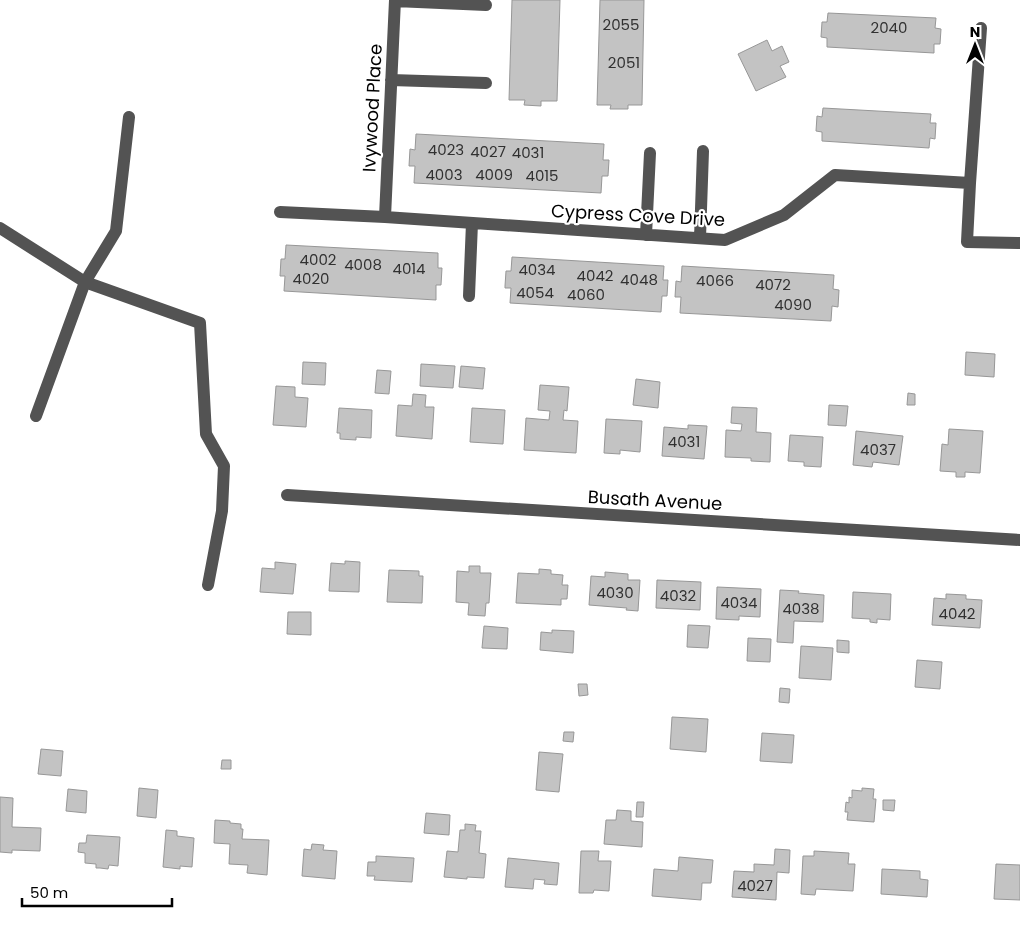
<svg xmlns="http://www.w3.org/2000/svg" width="1020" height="928" viewBox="0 0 1020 928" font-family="Poppins,sans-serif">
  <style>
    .building { fill: #c3c3c3; stroke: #979797 }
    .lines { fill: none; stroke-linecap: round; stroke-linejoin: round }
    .minor { stroke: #535353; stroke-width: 12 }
    .labels { text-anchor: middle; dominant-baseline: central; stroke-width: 4.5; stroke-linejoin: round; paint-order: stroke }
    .number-label { font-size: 15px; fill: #313131 }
    .street-label { font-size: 18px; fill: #000; stroke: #fff }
  </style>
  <rect width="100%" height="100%" fill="#fff"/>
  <!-- building -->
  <path class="building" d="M 512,0 L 560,0 L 557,101 L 541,101 L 541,106 L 524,105 L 525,100 L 509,100 Z
    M 600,0 L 644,0 L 642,105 L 628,105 L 628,109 L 610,109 L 611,105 L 597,105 Z
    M 828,13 L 936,18 L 935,28 L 941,29 L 940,44 L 934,44 L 934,53 L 827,47 L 827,38 L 821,37 L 822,22 L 827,22 Z
    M 767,40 L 772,51 L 782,46 L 789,62 L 780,66 L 786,77 L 756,91 L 738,54 Z
    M 823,108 L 931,114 L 930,123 L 936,123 L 935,139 L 930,138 L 929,148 L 822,141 L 822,132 L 816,131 L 817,116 L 822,117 Z
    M 416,134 L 604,144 L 603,160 L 609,160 L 608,176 L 602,176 L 601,193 L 414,183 L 415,166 L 409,166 L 410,149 L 415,150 Z
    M 286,245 L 438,253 L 438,268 L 442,268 L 441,285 L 436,285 L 436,300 L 284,291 L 285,276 L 280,276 L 281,259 L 285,259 Z
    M 512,257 L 664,266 L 663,280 L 668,280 L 667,296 L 662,296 L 661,312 L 510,303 L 511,288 L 505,288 L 505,286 L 506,271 L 511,271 Z
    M 682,266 L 834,275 L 833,289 L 839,290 L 838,307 L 832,306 L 831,321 L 680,313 L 681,297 L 675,297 L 676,281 L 681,282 Z
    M 966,352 L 995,354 L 994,377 L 965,375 Z
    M 303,362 L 326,363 L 325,385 L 302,384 Z
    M 421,364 L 455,366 L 453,388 L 420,386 Z
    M 461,366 L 485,368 L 483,389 L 459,387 Z
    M 377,370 L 391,371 L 389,394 L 375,393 Z
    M 636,379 L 660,382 L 658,408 L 633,405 Z
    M 540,385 L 569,387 L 567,411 L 564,410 L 563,420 L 578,421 L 576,453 L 524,450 L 526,418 L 549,420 L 550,411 L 538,410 Z
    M 276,386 L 295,387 L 295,397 L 308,398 L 306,427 L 273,425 Z
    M 908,393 L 915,394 L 915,405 L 907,405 Z
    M 413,394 L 426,395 L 425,407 L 434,407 L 432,439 L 396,436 L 398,405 L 412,406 Z
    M 829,405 L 848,406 L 846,426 L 828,425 Z
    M 732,407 L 757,408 L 756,432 L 771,433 L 770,462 L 751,461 L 751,458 L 725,457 L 726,430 L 741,431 L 742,424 L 731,423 Z
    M 339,408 L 372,410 L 371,438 L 356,437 L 356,440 L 340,439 L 340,433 L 337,433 Z
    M 472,408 L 505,410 L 503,444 L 470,442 Z
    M 606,419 L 642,421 L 640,452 L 620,450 L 620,454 L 604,453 Z
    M 688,425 L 707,426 L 704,459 L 662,456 L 664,427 L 688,429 Z
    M 949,429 L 983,431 L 980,473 L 965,472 L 965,477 L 956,477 L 956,472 L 940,471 L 942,444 L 948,445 Z
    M 856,431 L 903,436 L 899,465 L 873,462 L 872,467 L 853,465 Z
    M 790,435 L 823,437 L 821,467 L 804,466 L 804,462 L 788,461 Z
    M 345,561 L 360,562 L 359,592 L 329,591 L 331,563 L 345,564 Z
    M 275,562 L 296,564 L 293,594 L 260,592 L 262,568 L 275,569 Z
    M 469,566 L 480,566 L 480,573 L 491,573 L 489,603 L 486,603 L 485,616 L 468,615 L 469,603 L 456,602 L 457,571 L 469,572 Z
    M 539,569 L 551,570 L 551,574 L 563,575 L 562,585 L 568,585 L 567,599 L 561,599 L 561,605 L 516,603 L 518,573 L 539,574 Z
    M 389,570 L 419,571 L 419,576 L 423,576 L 422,603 L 387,602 Z
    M 605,572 L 628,574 L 628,580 L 640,580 L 638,611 L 626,610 L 627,608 L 589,605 L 591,576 L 605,577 Z
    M 657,580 L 701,582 L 700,610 L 656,608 Z
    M 717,587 L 761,589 L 760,617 L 739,616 L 739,620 L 716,619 Z
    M 780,590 L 799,591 L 798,593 L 824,595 L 823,622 L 794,621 L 793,643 L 777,642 Z
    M 853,592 L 891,594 L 890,620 L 877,619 L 877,623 L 870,622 L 870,619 L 852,618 Z
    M 946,594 L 966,595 L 966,599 L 982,600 L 980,628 L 932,625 L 934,598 L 946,599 Z
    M 288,612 L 311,612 L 311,635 L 287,634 Z
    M 688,625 L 710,626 L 708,648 L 687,647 Z
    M 484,626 L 508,628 L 507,649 L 482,648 Z
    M 552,630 L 574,631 L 573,653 L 540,650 L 541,632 L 552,633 Z
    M 748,638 L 771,639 L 770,662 L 747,661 Z
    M 837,640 L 849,641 L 849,653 L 837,652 Z
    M 801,646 L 833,648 L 831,680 L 799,678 Z
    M 917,660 L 942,662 L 940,689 L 915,687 Z
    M 578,684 L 587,684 L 588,695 L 579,696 Z
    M 780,688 L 790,689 L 789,703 L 779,702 Z
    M 672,717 L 708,719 L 706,752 L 670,749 Z
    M 564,732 L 574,732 L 573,742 L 563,741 Z
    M 762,733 L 794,735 L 792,763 L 760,761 Z
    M 41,749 L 63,751 L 61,776 L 38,774 Z
    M 539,752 L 563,754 L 559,792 L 536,790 Z
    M 222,760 L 231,760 L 231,769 L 221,769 Z
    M 139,788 L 158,790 L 156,818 L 137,816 Z
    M 862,788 L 874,789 L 873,799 L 876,799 L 874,822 L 847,820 L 848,812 L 845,812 L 846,802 L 849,803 L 849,797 L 852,798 L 852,790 L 862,791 Z
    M 68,789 L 87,791 L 86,813 L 66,811 Z
    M 0,797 L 13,798 L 12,827 L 41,828 L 40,851 L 12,850 L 12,853 L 0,852 Z
    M 883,800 L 895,800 L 894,811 L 883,810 Z
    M 637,802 L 644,802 L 643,817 L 636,817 Z
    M 617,810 L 631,811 L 631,821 L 643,822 L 642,847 L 604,844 L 606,820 L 616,820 Z
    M 426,813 L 450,815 L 449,835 L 424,833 Z
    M 215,820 L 230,821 L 230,823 L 241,824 L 241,829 L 243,829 L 242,839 L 269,840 L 267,875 L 247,873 L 248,865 L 229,864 L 230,844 L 214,843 Z
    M 465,824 L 476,825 L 475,831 L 481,831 L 479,853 L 486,854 L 484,878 L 467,877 L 467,879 L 444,877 L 447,851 L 458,852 L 460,830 L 465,830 Z
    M 166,830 L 177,831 L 177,836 L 194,838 L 192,867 L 180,866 L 180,869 L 163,867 Z
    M 87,835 L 120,837 L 118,866 L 109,865 L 108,869 L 100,868 L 96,868 L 96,864 L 85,863 L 85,853 L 78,852 L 79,843 L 86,843 Z
    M 312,844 L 324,845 L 323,850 L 337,851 L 335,879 L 302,876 L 304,849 L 311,850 Z
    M 775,849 L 790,850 L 789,873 L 777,872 L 776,900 L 732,897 L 734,871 L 754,872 L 754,864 L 774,865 Z
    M 581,851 L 599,851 L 598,861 L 611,861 L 609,891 L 594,890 L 593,893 L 579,893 Z
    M 814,851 L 849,853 L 848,864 L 855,864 L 853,891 L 816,889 L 815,895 L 801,894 L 803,856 L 814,856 Z
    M 376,856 L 414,858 L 412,882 L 374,880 L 375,876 L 367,876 L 368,862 L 376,862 Z
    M 679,857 L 713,860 L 711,883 L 702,883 L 701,900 L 652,896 L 654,869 L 678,871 Z
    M 508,858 L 559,863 L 557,885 L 544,884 L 545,880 L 534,879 L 533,889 L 505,887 Z
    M 996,864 L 1020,865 L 1020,900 L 994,899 Z
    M 882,869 L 920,871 L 920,879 L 928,880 L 927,897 L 881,894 Z"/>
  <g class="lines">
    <!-- minor -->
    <path class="minor" d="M 395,1 L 486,5
      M 981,28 L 970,183 L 967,242 L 1020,243
      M 391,80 L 486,83
      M 129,117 L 116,231 L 85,282 L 200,323 L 206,434 L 224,466 L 222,511 L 208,585
      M 280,212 L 385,217 L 725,240 L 784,215 L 835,175 L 970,183
      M 385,217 L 395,0
      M 0,228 L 85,282 L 36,416
      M 646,235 L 650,153
      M 700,238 L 703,151
      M 469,296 L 472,223
      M 287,495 L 1020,540"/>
  </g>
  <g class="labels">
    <!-- number labels -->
    <g class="number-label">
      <text x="621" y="24">2055</text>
      <text x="889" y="27">2040</text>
      <text x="624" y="62">2051</text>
      <text x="446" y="149">4023</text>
      <text x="488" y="151">4027</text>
      <text x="528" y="152">4031</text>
      <text x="444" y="174">4003</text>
      <text x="494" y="174">4009</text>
      <text x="542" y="175">4015</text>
      <text x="318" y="259">4002</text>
      <text x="363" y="264">4008</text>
      <text x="409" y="268">4014</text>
      <text x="537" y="269">4034</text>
      <text x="595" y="275">4042</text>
      <text x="311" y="278">4020</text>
      <text x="639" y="279">4048</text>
      <text x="715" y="280">4066</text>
      <text x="773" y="284">4072</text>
      <text x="535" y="292">4054</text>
      <text x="586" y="294">4060</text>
      <text x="793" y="304">4090</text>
      <text x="684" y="441">4031</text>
      <text x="878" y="449">4037</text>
      <text x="615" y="592">4030</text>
      <text x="678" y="595">4032</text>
      <text x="739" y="602">4034</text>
      <text x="801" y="608">4038</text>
      <text x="957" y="613">4042</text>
      <text x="755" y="885">4027</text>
    </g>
    <!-- street labels -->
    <g class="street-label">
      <text transform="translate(372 108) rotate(-87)">Ivywood Place</text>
      <text transform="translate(638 215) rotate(3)">Cypress Cove Drive</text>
      <text transform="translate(655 500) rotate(3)">Busath Avenue</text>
    </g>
  </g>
  <!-- north arrow -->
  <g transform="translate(975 45)" stroke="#ffffff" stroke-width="4" paint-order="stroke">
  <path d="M0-4L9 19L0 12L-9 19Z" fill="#000000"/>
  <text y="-8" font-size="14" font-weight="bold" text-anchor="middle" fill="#000000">N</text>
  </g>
  <!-- scale -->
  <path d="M22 898v8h150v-8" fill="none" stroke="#000000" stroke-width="2.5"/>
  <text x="30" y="898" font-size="15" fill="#000000" stroke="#ffffff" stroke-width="4" paint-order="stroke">50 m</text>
</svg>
